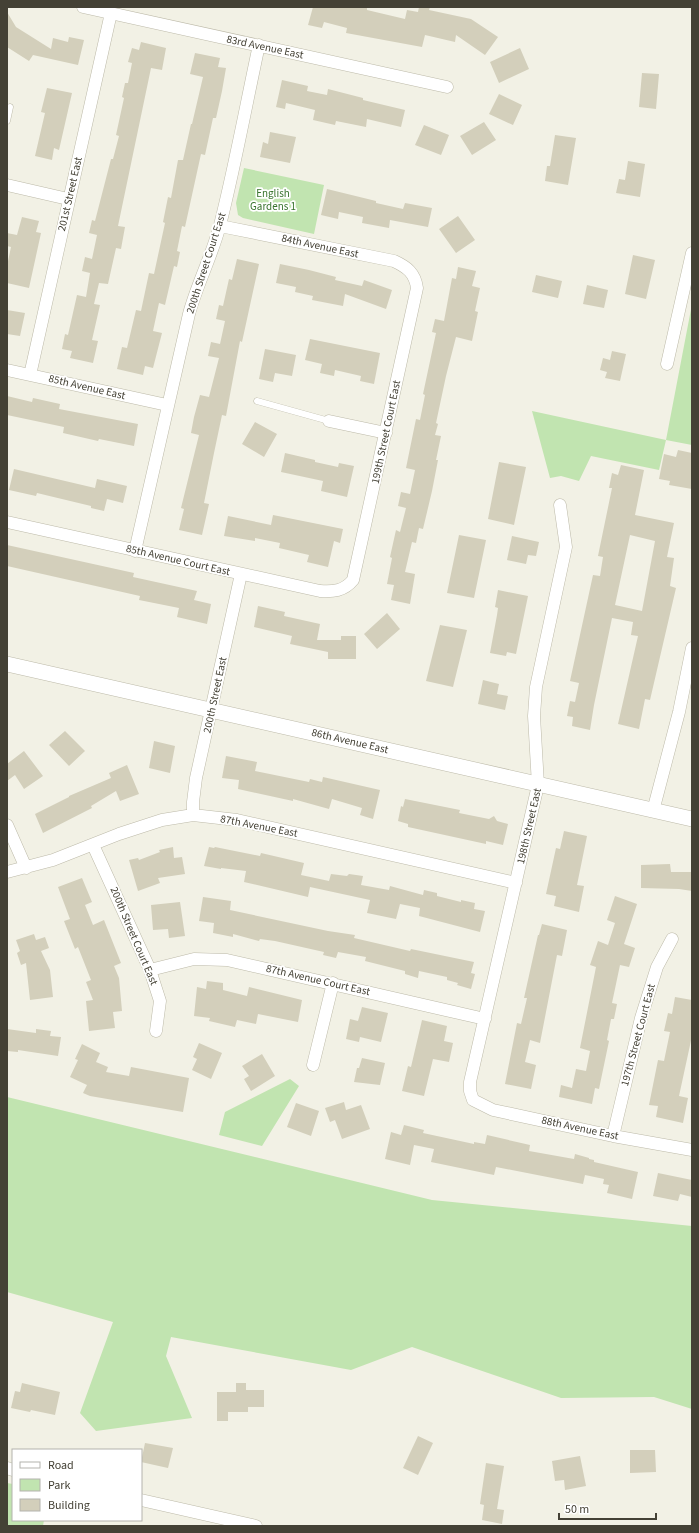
<svg xmlns="http://www.w3.org/2000/svg" width="699" height="1533" viewBox="0 0 699 1533" font-family="'Source Sans 3',sans-serif">
  <style>
    .green { fill: #c1e4b0 }
    .building { fill: #d3cfbb; fill-rule: evenodd }
    .lines { fill: none; stroke-linecap: round; stroke-linejoin: round }
    .service-casing { stroke: #bdbaa9; stroke-width: 7 }
    .minor-casing { stroke: #bdbaa9; stroke-width: 13 }
    .tertiary-casing { stroke: #bdbaa9; stroke-width: 16 }
    .service { stroke: #fff; stroke-width: 6 }
    .minor { stroke: #fff; stroke-width: 12 }
    .tertiary { stroke: #fff; stroke-width: 15 }
    .labels { text-anchor: middle; dominant-baseline: central; stroke-width: 3.5; stroke-linejoin: round; paint-order: stroke }
    .street-label { font-size: 11px; fill: #444135; stroke: #fff }
    .park-label { font-size: 11px; fill: #37722c; stroke: #fff }
  </style>
  <rect width="100%" height="100%" fill="#f2f1e5"/>
  <!-- green -->
  <path class="green" d="M 244,168 L 324,185 L 314,234 L 243,218 L 238,215 L 236,203 Z
    M 692,304 L 692,445 L 666,440 L 659,470 L 591,456 L 579,481 L 561,476 L 550,478 L 532,411 L 666,440 Z
    M 290,1079 L 299,1086 L 262,1146 L 219,1135 L 225,1112 Z
    M 7,1097 L 432,1200 L 692,1226 L 692,1409 L 654,1397 L 561,1398 L 412,1347 L 351,1370 L 171,1337 L 166,1356 L 192,1418 L 96,1431 L 80,1413 L 113,1322 L 7,1292 Z
    M 7,1483 L 13,1484 L 13,1520 L 44,1520 L 43,1526 L 7,1526 Z"/>
  <!-- building -->
  <path class="building" d="M 313,7 L 367,7 L 367,10 L 405,19 L 407,10 L 418,12 L 419,7 L 430,7 L 429,10 L 471,19 L 498,37 L 485,55 L 456,35 L 455,42 L 425,35 L 422,47 L 346,33 L 347,28 L 324,22 L 322,28 L 308,25 Z
    M 7,12 L 16,27 L 51,49 L 53,38 L 68,42 L 69,37 L 84,40 L 78,65 L 33,55 L 29,61 L 7,47 Z
    M 141,42 L 166,48 L 162,70 L 151,68 L 118,226 L 125,227 L 121,249 L 116,248 L 108,284 L 99,283 L 94,304 L 100,305 L 92,340 L 98,341 L 93,363 L 70,358 L 72,351 L 62,349 L 65,334 L 68,335 L 77,295 L 86,297 L 90,273 L 82,271 L 85,257 L 92,259 L 97,235 L 89,233 L 92,220 L 95,221 L 111,159 L 113,159 L 119,136 L 116,135 L 124,98 L 122,97 L 125,83 L 128,83 L 132,63 L 128,62 L 132,48 L 139,50 Z
    M 520,48 L 529,69 L 499,83 L 490,62 Z
    M 195,53 L 220,58 L 218,67 L 226,68 L 222,91 L 216,118 L 213,118 L 205,155 L 201,154 L 185,227 L 182,226 L 177,251 L 180,252 L 177,267 L 174,266 L 165,305 L 159,303 L 153,331 L 162,333 L 153,368 L 145,366 L 143,375 L 117,369 L 122,347 L 127,348 L 136,310 L 141,311 L 149,273 L 154,274 L 165,223 L 163,222 L 168,197 L 171,198 L 178,160 L 183,160 L 191,124 L 192,124 L 203,77 L 190,74 Z
    M 642,73 L 659,74 L 656,109 L 639,107 Z
    M 282,80 L 308,86 L 307,91 L 327,95 L 328,89 L 363,98 L 363,100 L 405,110 L 401,127 L 367,119 L 366,127 L 336,121 L 335,125 L 313,120 L 315,110 L 286,103 L 285,109 L 276,107 Z
    M 47,88 L 72,93 L 59,150 L 54,148 L 52,160 L 35,156 L 45,113 L 41,112 Z
    M 499,94 L 522,105 L 513,125 L 489,114 Z
    M 484,122 L 496,140 L 472,155 L 460,136 Z
    M 424,125 L 449,135 L 441,155 L 415,145 Z
    M 270,132 L 296,137 L 290,163 L 260,157 L 263,142 L 268,144 Z
    M 555,135 L 576,138 L 568,185 L 545,181 L 547,166 L 550,166 Z
    M 628,161 L 645,164 L 640,197 L 616,193 L 619,179 L 625,180 Z
    M 327,189 L 376,201 L 376,203 L 403,209 L 405,203 L 432,208 L 428,227 L 390,220 L 389,228 L 362,223 L 363,217 L 339,212 L 338,219 L 321,215 Z
    M 458,216 L 475,240 L 456,253 L 439,229 Z
    M 22,217 L 39,221 L 36,232 L 41,233 L 29,288 L 7,283 L 7,266 L 11,247 L 7,246 L 7,233 L 17,235 Z
    M 633,255 L 655,260 L 646,299 L 625,294 Z
    M 237,259 L 259,264 L 242,342 L 240,341 L 226,416 L 222,415 L 214,453 L 204,503 L 209,504 L 202,535 L 179,530 L 184,509 L 181,508 L 199,435 L 191,433 L 194,417 L 200,395 L 209,397 L 219,358 L 208,356 L 211,342 L 220,344 L 225,321 L 216,319 L 219,305 L 223,306 L 229,279 L 232,280 Z
    M 280,264 L 309,270 L 336,277 L 335,280 L 362,286 L 364,280 L 392,290 L 386,309 L 345,294 L 343,306 L 312,300 L 313,296 L 295,292 L 296,287 L 276,283 Z
    M 458,267 L 476,271 L 472,286 L 480,288 L 475,311 L 478,312 L 472,341 L 456,337 L 446,376 L 436,423 L 438,424 L 435,435 L 441,436 L 436,460 L 438,460 L 432,491 L 423,529 L 419,528 L 416,543 L 412,542 L 405,572 L 415,574 L 410,604 L 391,600 L 394,585 L 387,584 L 392,558 L 390,557 L 396,530 L 400,532 L 406,508 L 398,506 L 401,492 L 410,494 L 415,470 L 406,468 L 416,419 L 420,420 L 425,395 L 423,394 L 436,333 L 432,332 L 435,319 L 444,321 L 452,278 L 456,279 Z
    M 536,275 L 562,281 L 558,298 L 532,292 Z
    M 587,285 L 608,290 L 604,308 L 583,304 Z
    M 7,310 L 25,313 L 20,336 L 7,334 Z
    M 310,339 L 380,353 L 374,384 L 360,381 L 361,376 L 335,370 L 334,376 L 320,373 L 322,364 L 305,360 Z
    M 265,349 L 296,355 L 292,376 L 275,373 L 273,382 L 259,379 Z
    M 612,351 L 626,354 L 620,381 L 605,378 L 607,372 L 600,370 L 603,358 L 610,360 Z
    M 7,396 L 32,402 L 33,398 L 60,404 L 59,409 L 138,424 L 134,446 L 99,439 L 98,441 L 63,433 L 64,427 L 7,415 Z
    M 255,422 L 277,434 L 264,457 L 242,444 Z
    M 678,450 L 692,453 L 692,489 L 669,485 L 670,481 L 659,479 L 664,454 L 676,457 Z
    M 285,453 L 315,460 L 315,462 L 338,467 L 339,463 L 354,466 L 347,497 L 321,491 L 323,481 L 281,472 Z
    M 499,462 L 526,467 L 514,525 L 488,519 Z
    M 621,465 L 644,470 L 635,515 L 674,523 L 667,557 L 674,558 L 670,586 L 676,588 L 650,700 L 645,699 L 639,729 L 618,724 L 638,636 L 631,635 L 633,622 L 612,618 L 594,705 L 590,730 L 572,726 L 573,717 L 567,716 L 570,701 L 575,702 L 579,683 L 570,681 L 593,575 L 600,576 L 603,557 L 598,556 L 612,488 L 609,488 L 612,473 L 618,475 ZM 630,535 L 655,541 L 642,611 L 615,605 Z
    M 14,469 L 95,488 L 97,479 L 127,486 L 123,503 L 107,499 L 104,511 L 91,508 L 91,506 L 37,493 L 36,496 L 9,490 Z
    M 273,515 L 343,529 L 340,543 L 334,541 L 328,567 L 307,562 L 309,555 L 279,548 L 280,543 L 255,538 L 255,541 L 224,536 L 228,516 L 271,525 Z
    M 459,535 L 486,540 L 474,598 L 447,593 Z
    M 512,536 L 539,542 L 536,556 L 528,555 L 526,564 L 507,560 Z
    M 7,545 L 134,573 L 133,577 L 197,591 L 194,600 L 211,604 L 207,624 L 177,617 L 179,608 L 139,600 L 140,596 L 7,566 Z
    M 498,590 L 528,596 L 516,654 L 507,652 L 506,656 L 490,653 L 497,615 L 498,608 L 495,607 Z
    M 258,606 L 285,612 L 284,616 L 320,624 L 317,640 L 341,640 L 341,636 L 356,636 L 356,659 L 328,659 L 328,652 L 290,644 L 292,636 L 254,627 Z
    M 387,613 L 400,629 L 377,649 L 364,634 Z
    M 440,625 L 467,630 L 453,687 L 426,681 Z
    M 483,680 L 499,684 L 497,694 L 508,696 L 505,710 L 478,704 Z
    M 65,731 L 85,751 L 69,766 L 49,745 Z
    M 154,741 L 175,746 L 170,773 L 149,768 Z
    M 24,751 L 43,776 L 24,789 L 15,775 L 7,781 L 7,764 Z
    M 226,756 L 257,762 L 255,771 L 309,782 L 310,779 L 322,782 L 323,777 L 380,790 L 373,819 L 360,815 L 362,808 L 332,799 L 329,809 L 293,799 L 293,801 L 238,789 L 239,780 L 222,778 Z
    M 127,765 L 139,794 L 120,801 L 116,791 L 91,806 L 92,808 L 43,833 L 35,814 L 69,797 L 69,796 L 111,778 L 109,773 Z
    M 405,799 L 460,810 L 459,813 L 489,819 L 494,816 L 497,821 L 508,824 L 503,845 L 486,841 L 486,844 L 408,827 L 408,824 L 398,821 L 401,806 L 403,807 Z
    M 564,831 L 587,836 L 577,885 L 584,886 L 579,912 L 554,906 L 556,896 L 546,894 L 556,848 L 560,849 Z
    M 173,847 L 174,858 L 182,857 L 185,874 L 158,878 L 160,883 L 138,891 L 129,860 L 138,858 L 139,860 L 160,852 L 159,850 Z
    M 209,847 L 214,848 L 215,847 L 260,856 L 261,853 L 304,863 L 301,875 L 329,881 L 331,874 L 347,876 L 349,874 L 363,876 L 361,885 L 389,890 L 390,886 L 423,895 L 424,890 L 437,893 L 437,896 L 461,902 L 461,900 L 475,903 L 474,909 L 485,911 L 480,932 L 419,916 L 420,908 L 400,904 L 396,919 L 367,913 L 370,900 L 310,887 L 308,897 L 244,882 L 246,871 L 221,868 L 221,869 L 204,866 Z
    M 670,864 L 671,872 L 692,872 L 692,891 L 679,889 L 641,888 L 641,865 Z
    M 82,878 L 92,902 L 85,905 L 93,925 L 104,920 L 121,963 L 114,966 L 119,978 L 122,1011 L 113,1012 L 115,1028 L 89,1031 L 86,1001 L 93,1000 L 86,982 L 91,980 L 78,947 L 75,949 L 64,921 L 70,919 L 58,887 Z
    M 615,896 L 637,904 L 624,944 L 635,948 L 629,967 L 620,965 L 612,1003 L 617,1004 L 614,1019 L 611,1019 L 607,1040 L 609,1041 L 599,1089 L 595,1088 L 592,1104 L 559,1097 L 561,1085 L 572,1088 L 576,1069 L 586,1071 L 590,1051 L 580,1048 L 596,967 L 590,965 L 598,941 L 608,945 L 615,923 L 607,920 Z
    M 203,897 L 231,901 L 230,910 L 328,931 L 355,935 L 354,938 L 410,951 L 411,949 L 474,962 L 471,973 L 475,974 L 471,989 L 457,985 L 458,983 L 447,980 L 447,977 L 419,971 L 418,978 L 405,974 L 405,971 L 365,961 L 366,957 L 338,952 L 336,958 L 323,955 L 324,952 L 275,941 L 260,939 L 259,941 L 233,934 L 233,937 L 213,933 L 214,923 L 199,921 Z
    M 180,902 L 185,936 L 169,938 L 168,929 L 153,930 L 151,905 Z
    M 542,924 L 567,930 L 562,956 L 557,955 L 540,1043 L 530,1040 L 525,1062 L 536,1065 L 531,1089 L 505,1084 L 517,1023 L 521,1024 L 527,998 L 524,998 L 538,935 L 539,935 Z
    M 34,934 L 36,940 L 45,937 L 49,948 L 41,951 L 50,970 L 53,997 L 30,1000 L 26,963 L 21,965 L 17,953 L 20,951 L 16,940 Z
    M 207,981 L 223,983 L 223,990 L 247,996 L 249,987 L 302,1000 L 298,1022 L 258,1014 L 256,1024 L 237,1020 L 235,1027 L 209,1021 L 210,1018 L 194,1016 L 197,987 L 206,989 Z
    M 675,997 L 692,1000 L 692,1036 L 679,1096 L 688,1098 L 683,1123 L 656,1117 L 658,1106 L 649,1105 L 658,1060 L 664,1061 L 670,1032 L 664,1031 L 668,1013 L 672,1014 Z
    M 362,1007 L 388,1013 L 381,1042 L 360,1037 L 359,1042 L 346,1039 L 350,1019 L 358,1021 Z
    M 422,1020 L 447,1026 L 444,1041 L 453,1043 L 449,1062 L 433,1059 L 424,1096 L 402,1091 L 408,1066 L 411,1067 Z
    M 7,1029 L 36,1033 L 36,1029 L 51,1031 L 50,1036 L 61,1037 L 58,1056 L 18,1050 L 18,1052 L 7,1051 Z
    M 199,1043 L 222,1053 L 211,1079 L 192,1070 L 197,1059 L 193,1057 Z
    M 82,1044 L 100,1053 L 96,1062 L 108,1067 L 106,1072 L 129,1076 L 131,1067 L 189,1078 L 183,1112 L 90,1096 L 83,1093 L 87,1085 L 70,1077 L 78,1060 L 75,1059 Z
    M 262,1054 L 275,1076 L 251,1091 L 244,1079 L 249,1076 L 242,1066 Z
    M 362,1058 L 385,1063 L 380,1085 L 354,1082 L 357,1068 L 359,1068 Z
    M 344,1102 L 346,1110 L 361,1105 L 370,1129 L 342,1139 L 335,1120 L 330,1122 L 325,1108 Z
    M 296,1103 L 319,1111 L 311,1136 L 287,1127 Z
    M 404,1125 L 424,1130 L 423,1133 L 474,1144 L 474,1142 L 485,1144 L 487,1135 L 530,1145 L 529,1151 L 574,1159 L 575,1154 L 589,1158 L 589,1159 L 594,1160 L 594,1162 L 638,1172 L 632,1199 L 607,1193 L 609,1185 L 603,1184 L 604,1179 L 585,1175 L 583,1184 L 496,1167 L 494,1175 L 431,1162 L 434,1149 L 414,1145 L 410,1165 L 385,1159 L 391,1132 L 401,1135 Z
    M 658,1173 L 692,1180 L 692,1197 L 680,1194 L 678,1201 L 653,1196 Z
    M 22,1383 L 60,1392 L 55,1415 L 31,1410 L 30,1412 L 11,1408 L 15,1391 L 20,1392 Z
    M 236,1383 L 246,1383 L 246,1390 L 264,1390 L 264,1407 L 248,1407 L 248,1412 L 228,1412 L 228,1421 L 217,1421 L 217,1392 L 236,1392 Z
    M 418,1436 L 433,1443 L 418,1475 L 403,1468 Z
    M 145,1443 L 173,1448 L 168,1468 L 141,1462 Z
    M 630,1450 L 655,1450 L 656,1472 L 630,1473 Z
    M 580,1456 L 586,1486 L 565,1490 L 564,1480 L 555,1481 L 552,1461 Z
    M 486,1463 L 504,1466 L 497,1509 L 504,1510 L 502,1524 L 482,1520 L 484,1505 L 480,1504 Z"/>
  <g class="lines">
    <defs>
      <path id="service" d="M 7,121 L 10,107
        M 257,401 L 329,421"/>
      <path id="minor" d="M 83,7 L 447,87
        M 7,185 L 68,199
        M 667,364 L 692,253
        M 7,370 L 167,405
        M 30,375 L 111,13
        M 329,421 L 386,433
        M 560,505 L 566,547 L 536,687 L 534,716 L 538,785 L 470,1082 L 470,1091 L 473,1100 L 493,1110 L 613,1136 L 692,1150
        M 7,522 L 320,591 C 333,592 344,591 353,580 L 417,288 C 415,273 407,267 394,261 L 220,226
        M 135,551 L 189,314 C 197,284 212,256 220,225 C 235,166 246,105 259,45
        M 653,811 L 679,712 L 692,648
        M 193,815 L 193,802 L 196,778 L 241,574
        M 7,825 L 26,868
        M 93,845 L 150,970 L 160,1001 L 156,1031
        M 7,872 L 53,860 L 119,834 L 162,820 L 193,815 L 237,820 L 516,883
        M 150,970 L 194,959 L 227,960 L 485,1019
        M 313,1065 L 333,983
        M 613,1136 L 641,1018 L 657,967 L 672,939
        M 7,1468 L 13,1470
        M 141,1500 L 256,1526"/>
      <path id="tertiary" d="M 7,664 L 692,819"/>
    </defs>
    <!-- service casing -->
    <use href="#service" class="service-casing"/>
    <!-- minor casing -->
    <use href="#minor" class="minor-casing"/>
    <!-- tertiary casing -->
    <use href="#tertiary" class="tertiary-casing"/>
    <!-- service -->
    <use href="#service" class="service"/>
    <!-- minor -->
    <use href="#minor" class="minor"/>
    <!-- tertiary -->
    <use href="#tertiary" class="tertiary"/>
  </g>
  <g class="labels">
    <!-- street labels -->
    <g class="street-label">
      <text transform="translate(265 47) rotate(12)">83rd Avenue East</text>
      <text transform="translate(70 194) rotate(-77)">201st Street East</text>
      <text transform="translate(320 246) rotate(12)">84th Avenue East</text>
      <text transform="translate(206 263) rotate(-72)">200th Street Court East</text>
      <text transform="translate(87 387) rotate(13)">85th Avenue East</text>
      <text transform="translate(386 432) rotate(-78)">199th Street Court East</text>
      <text transform="translate(178 560) rotate(13)">85th Avenue Court East</text>
      <text transform="translate(215 695) rotate(-78)">200th Street East</text>
      <text transform="translate(350 741) rotate(13)">86th Avenue East</text>
      <text transform="translate(259 826) rotate(11)">87th Avenue East</text>
      <text transform="translate(529 826) rotate(-77)">198th Street East</text>
      <text transform="translate(134 936) rotate(67)">200th Street Court East</text>
      <text transform="translate(318 980) rotate(13)">87th Avenue Court East</text>
      <text transform="translate(638 1035) rotate(-75)">197th Street Court East</text>
      <text transform="translate(580 1128) rotate(12)">88th Avenue East</text>
    </g>
    <!-- park labels -->
    <g class="park-label">
      <text x="273" y="193">English<tspan x="273" dy="13">Gardens 1</tspan></text>
    </g>
  </g>
  <!-- border -->
  <rect width="699" height="1533" fill="none" stroke="#444135" stroke-width="16"/>
  <!-- legend -->
  <rect x="12" y="1449" width="130" height="72" fill="#ffffff" stroke="#b4b3ae"/>
  <rect x="20" y="1462" width="20" height="6" fill="#ffffff" stroke="#b4b3ae"/>
  <text x="48" y="1469" font-size="12" fill="#444135">Road</text>
  <rect x="20" y="1479" width="20" height="12" fill="#c1e4b0" stroke="#b4b3ae"/>
  <text x="48" y="1489" font-size="12" fill="#444135">Park</text>
  <rect x="20" y="1499" width="20" height="12" fill="#d3cfbb" stroke="#b4b3ae"/>
  <text x="48" y="1509" font-size="12" fill="#444135">Building</text>
  <!-- scale -->
  <path d="M559 1513v6h97v-6" fill="none" stroke="#444135" stroke-width="2"/>
  <text x="565" y="1513" font-size="12" fill="#444135" stroke="#ffffff" stroke-width="3" paint-order="stroke">50 m</text>
</svg>
